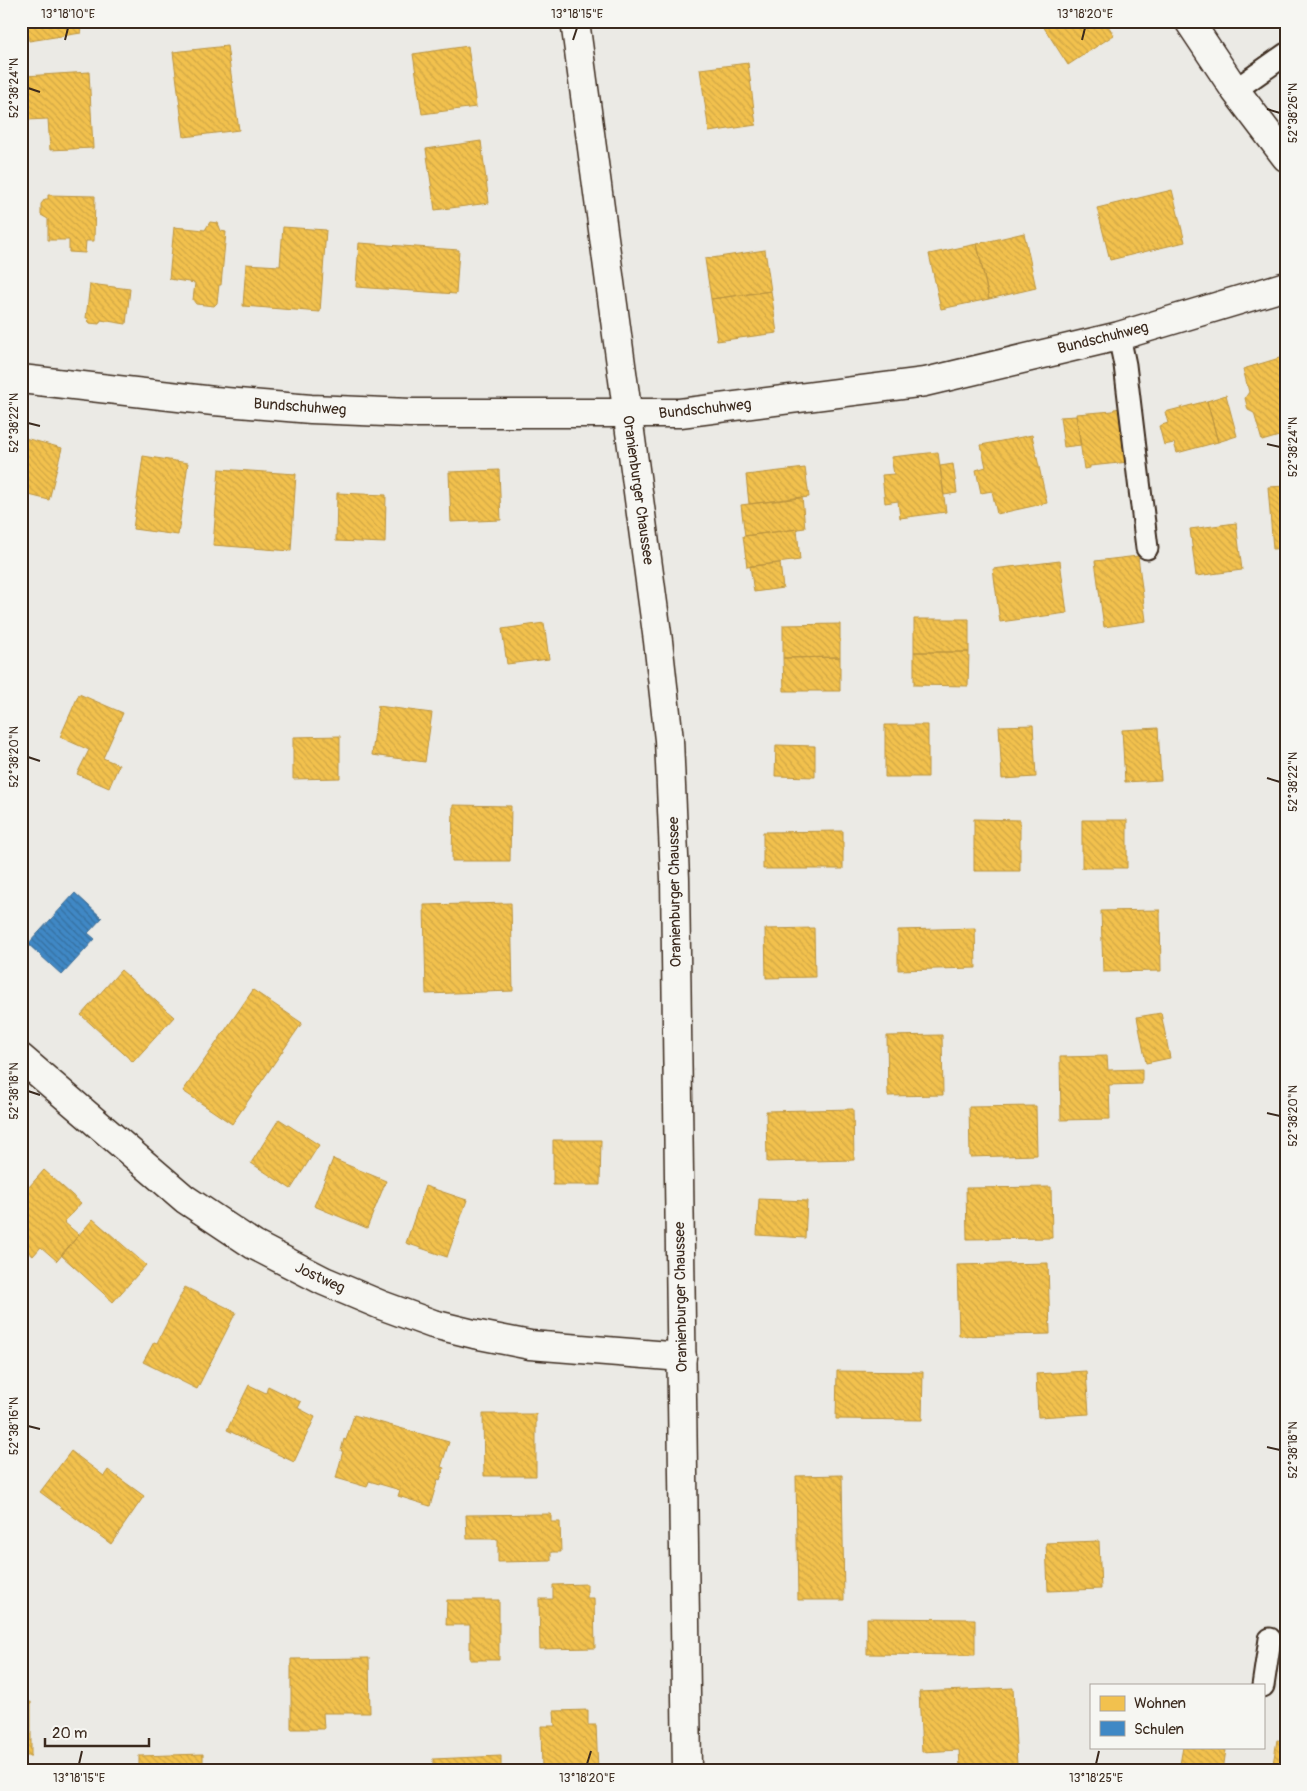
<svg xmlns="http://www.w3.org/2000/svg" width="1307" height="1791" viewBox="0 0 1307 1791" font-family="Pangolin,sans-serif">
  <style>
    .homes { fill: url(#homes-back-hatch); stroke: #bb9440 }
    .schools { fill: url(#schools-back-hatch); stroke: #3e6c93 }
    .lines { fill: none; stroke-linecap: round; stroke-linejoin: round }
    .service-casing { stroke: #3b2a1e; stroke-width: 25 }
    .minor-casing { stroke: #3b2a1e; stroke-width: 31 }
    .primary-casing { stroke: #3b2a1e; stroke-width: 31 }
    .service { stroke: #f6f6f2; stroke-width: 21 }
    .minor { stroke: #f6f6f2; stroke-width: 28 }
    .primary { stroke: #f6f6f2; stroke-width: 28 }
    .ticks { fill: none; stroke: #3b2a1e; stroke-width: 2 }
    .labels { text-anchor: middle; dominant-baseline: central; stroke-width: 5; stroke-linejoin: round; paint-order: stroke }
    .street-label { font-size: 15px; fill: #3b2a1e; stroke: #f6f6f2 }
    .neatline { fill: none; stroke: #3b2a1e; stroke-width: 2 }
    .ticks-label { font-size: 12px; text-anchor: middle; fill: #3b2a1e }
  </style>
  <defs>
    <pattern id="homes-back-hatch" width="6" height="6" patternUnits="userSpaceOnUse" patternTransform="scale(1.25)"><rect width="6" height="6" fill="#f2c14e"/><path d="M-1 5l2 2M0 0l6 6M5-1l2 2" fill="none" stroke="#d0a644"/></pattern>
    <pattern id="schools-back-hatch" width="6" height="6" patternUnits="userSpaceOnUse" patternTransform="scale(1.25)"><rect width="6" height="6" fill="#3f88c5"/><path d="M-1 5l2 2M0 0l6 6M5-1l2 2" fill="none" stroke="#366f9f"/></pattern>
  </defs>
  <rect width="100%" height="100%" fill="#ebeae5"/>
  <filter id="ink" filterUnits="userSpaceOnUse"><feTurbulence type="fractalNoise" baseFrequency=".02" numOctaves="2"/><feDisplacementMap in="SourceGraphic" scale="10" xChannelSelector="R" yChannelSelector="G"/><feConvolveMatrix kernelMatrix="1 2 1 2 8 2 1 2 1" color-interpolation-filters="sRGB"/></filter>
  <g filter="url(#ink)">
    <!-- homes -->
    <path class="homes" d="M 25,21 L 79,21 L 81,33 L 29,41 Z
      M 1051,21 L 1105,21 L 1114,35 L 1068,65 L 1043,26 Z
      M 227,46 L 239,130 L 184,137 L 173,52 Z
      M 468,46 L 476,107 L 422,114 L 413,54 Z
      M 748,63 L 756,125 L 709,132 L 700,69 Z
      M 89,72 L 93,148 L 50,150 L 48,119 L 27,120 L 25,76 Z
      M 481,141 L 489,203 L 435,210 L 426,149 Z
      M 1172,190 L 1185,242 L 1110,260 L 1097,208 Z
      M 48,195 L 95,196 L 94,241 L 86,241 L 85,253 L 69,252 L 69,240 L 48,240 L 48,219 L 41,215 L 41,204 L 45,199 L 48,199 Z
      M 210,222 L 218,223 L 221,231 L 226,232 L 221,285 L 219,285 L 217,303 L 214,306 L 196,304 L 193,300 L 195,283 L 169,279 L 174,227 L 205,230 Z
      M 283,227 L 326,230 L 320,312 L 243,306 L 246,264 L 280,266 Z
      M 1024,233 L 1036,288 L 989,299 L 977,244 Z
      M 359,243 L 459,250 L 456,294 L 356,287 Z
      M 977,244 L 989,299 L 941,309 L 929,254 Z
      M 765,250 L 771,291 L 711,299 L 705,259 Z
      M 90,284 L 130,289 L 126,324 L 101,320 L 99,324 L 89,323 L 88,318 L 86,318 Z
      M 771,291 L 777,333 L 717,341 L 711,299 Z
      M 1286,356 L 1286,407 L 1280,409 L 1286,434 L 1262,441 L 1254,413 L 1248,410 L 1245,398 L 1249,392 L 1243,369 Z
      M 1226,395 L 1237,436 L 1218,442 L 1207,401 Z
      M 1207,401 L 1218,442 L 1177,453 L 1174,443 L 1164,445 L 1159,426 L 1168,423 L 1165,412 Z
      M 1121,408 L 1129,462 L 1090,466 L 1090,468 L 1084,469 L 1076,414 L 1113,411 L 1114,409 Z
      M 1076,416 L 1081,445 L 1064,447 L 1060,417 Z
      M 1032,435 L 1047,503 L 997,514 L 992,491 L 981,493 L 976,470 L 986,467 L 981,445 Z
      M 21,437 L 62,448 L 49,500 L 21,493 Z
      M 938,452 L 946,512 L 900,518 L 898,501 L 885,503 L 882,475 L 894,474 L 891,457 Z
      M 143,456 L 188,463 L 178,535 L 133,529 Z
      M 953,464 L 957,493 L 944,495 L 940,466 Z
      M 805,468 L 809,497 L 749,504 L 746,475 Z
      M 219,469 L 296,474 L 291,551 L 213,545 Z
      M 499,470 L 501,520 L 451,522 L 449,472 Z
      M 1286,486 L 1286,548 L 1273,549 L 1268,487 Z
      M 337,493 L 386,495 L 385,543 L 336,541 Z
      M 802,497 L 805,528 L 745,536 L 741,505 Z
      M 1236,523 L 1242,570 L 1196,576 L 1190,529 Z
      M 797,529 L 800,560 L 747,567 L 743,536 Z
      M 1138,556 L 1146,621 L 1104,627 L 1095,561 Z
      M 1060,561 L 1067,613 L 1000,622 L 993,569 Z
      M 780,563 L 783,588 L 754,592 L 750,566 Z
      M 914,619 L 969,619 L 969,652 L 914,652 Z
      M 544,623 L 549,659 L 507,664 L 502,629 Z
      M 840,624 L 840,657 L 783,658 L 783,625 Z
      M 914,652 L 969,652 L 968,686 L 914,685 Z
      M 840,657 L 840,691 L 784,691 L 783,658 Z
      M 79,694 L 123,713 L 103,758 L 119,765 L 109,788 L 77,774 L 89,750 L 60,737 Z
      M 378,706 L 432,713 L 425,762 L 372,755 Z
      M 885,725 L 928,725 L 928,777 L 885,777 Z
      M 1033,725 L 1036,777 L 1002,779 L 999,726 Z
      M 1158,728 L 1161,780 L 1125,782 L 1122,730 Z
      M 340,736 L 340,778 L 293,779 L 293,737 Z
      M 776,745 L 815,746 L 815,777 L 775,776 Z
      M 453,805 L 511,806 L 510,861 L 452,861 Z
      M 974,819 L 1020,820 L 1020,871 L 974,871 Z
      M 1082,820 L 1127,820 L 1127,868 L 1082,868 Z
      M 843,831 L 843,869 L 763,869 L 763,832 Z
      M 511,903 L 513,991 L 426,994 L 424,905 Z
      M 1160,910 L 1161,971 L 1103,972 L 1101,911 Z
      M 814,928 L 815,977 L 766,978 L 765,929 Z
      M 975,928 L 976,968 L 898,970 L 898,930 Z
      M 121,970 L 174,1017 L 133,1062 L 81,1015 Z
      M 253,990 L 302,1023 L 232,1124 L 183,1091 Z
      M 1161,1013 L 1170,1058 L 1146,1063 L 1137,1017 Z
      M 942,1035 L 943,1095 L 888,1096 L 887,1036 Z
      M 1107,1056 L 1108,1070 L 1142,1069 L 1142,1084 L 1109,1085 L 1110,1119 L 1061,1120 L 1060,1057 Z
      M 1036,1106 L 1037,1155 L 970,1157 L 969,1107 Z
      M 853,1109 L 854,1160 L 767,1162 L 766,1111 Z
      M 279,1119 L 319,1145 L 291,1189 L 251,1163 Z
      M 553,1140 L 601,1140 L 600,1185 L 553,1185 Z
      M 333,1159 L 386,1181 L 367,1228 L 314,1206 Z
      M 44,1170 L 81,1203 L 64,1222 L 79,1235 L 57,1261 L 41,1247 L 33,1256 L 21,1246 L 21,1196 Z
      M 425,1186 L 467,1200 L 447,1257 L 406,1243 Z
      M 1051,1187 L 1052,1238 L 967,1239 L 966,1188 Z
      M 759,1199 L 807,1201 L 805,1238 L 757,1235 Z
      M 93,1219 L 146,1265 L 113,1302 L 61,1255 Z
      M 1048,1263 L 1050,1334 L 959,1336 L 957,1265 Z
      M 185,1287 L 236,1312 L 197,1389 L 143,1362 L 154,1342 L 157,1343 Z
      M 837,1371 L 923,1372 L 922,1420 L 836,1419 Z
      M 1086,1371 L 1089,1414 L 1038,1417 L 1036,1374 Z
      M 249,1385 L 266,1393 L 268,1386 L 301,1402 L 298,1408 L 315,1417 L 294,1462 L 227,1430 Z
      M 483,1414 L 536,1414 L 536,1476 L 484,1476 Z
      M 354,1415 L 449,1442 L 441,1467 L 444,1468 L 440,1480 L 438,1479 L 430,1506 L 398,1496 L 400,1490 L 369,1481 L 367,1487 L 336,1478 L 343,1451 L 341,1451 L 344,1439 L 346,1440 Z
      M 71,1451 L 104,1476 L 108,1470 L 144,1496 L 111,1544 L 40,1492 Z
      M 842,1475 L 844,1600 L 798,1600 L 796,1476 Z
      M 551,1514 L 551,1522 L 560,1522 L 561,1552 L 551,1552 L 551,1561 L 498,1562 L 498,1539 L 467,1539 L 466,1515 Z
      M 1099,1541 L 1101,1589 L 1048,1591 L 1046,1543 Z
      M 587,1584 L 587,1598 L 594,1598 L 595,1648 L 540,1649 L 539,1599 L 553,1599 L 553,1585 Z
      M 447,1600 L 499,1600 L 499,1660 L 470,1660 L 470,1625 L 446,1625 Z
      M 867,1618 L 975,1619 L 975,1655 L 867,1654 Z
      M 369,1658 L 370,1713 L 323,1713 L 324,1729 L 291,1729 L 291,1659 Z
      M 1013,1688 L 1017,1765 L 960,1767 L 959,1750 L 922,1752 L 919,1692 Z
      M 21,1702 L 31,1702 L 31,1756 L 21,1756 Z
      M 588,1710 L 588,1725 L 596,1725 L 598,1770 L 542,1770 L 541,1726 L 555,1726 L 554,1711 Z
      M 1277,1740 L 1286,1741 L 1286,1770 L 1272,1770 Z
      M 1183,1747 L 1207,1747 L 1226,1750 L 1223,1770 L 1179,1770 Z
      M 203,1754 L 203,1770 L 139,1770 L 139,1756 Z
      M 501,1756 L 501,1770 L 433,1770 L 433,1759 Z"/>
    <!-- schools -->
    <path class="schools" d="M 75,893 L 102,918 L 88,933 L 95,939 L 62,975 L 28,944 Z"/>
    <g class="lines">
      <defs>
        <path id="service" d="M 1235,90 L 1286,54
          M 1119,336 L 1125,365 L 1147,548
          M 1263,1686 L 1270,1639"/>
        <path id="minor" d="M 1189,21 L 1235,90 L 1286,157
          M 21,379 L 214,401 L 311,409 L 410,413 L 680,413 L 925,382 L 1119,336 L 1286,286
          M 21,1058 L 185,1199 L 254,1245 L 324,1281 L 381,1305 L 433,1324 L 474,1334 L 530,1345 L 682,1357"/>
        <path id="primary" d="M 575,21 L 658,641 L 669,740 L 675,879 L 687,1770"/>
      </defs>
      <!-- service casing -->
      <use href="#service" class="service-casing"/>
      <!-- minor casing -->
      <use href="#minor" class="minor-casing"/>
      <!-- primary casing -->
      <use href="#primary" class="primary-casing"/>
      <!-- service -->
      <use href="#service" class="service"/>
      <!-- minor -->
      <use href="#minor" class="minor"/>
      <!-- primary -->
      <use href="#primary" class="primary"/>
    </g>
  </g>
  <!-- ticks -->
  <path class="ticks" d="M 65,40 L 68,28M 573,40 L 577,28M 1082,40 L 1085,28M 28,88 L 40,92M 1267,109 L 1280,113M 28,423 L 40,426M 1267,444 L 1280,447M 28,757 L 40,761M 1267,778 L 1280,782M 28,1091 L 40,1095M 1267,1113 L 1280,1116M 28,1426 L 40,1429M 1267,1447 L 1280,1450M 79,1764 L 82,1751M 587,1764 L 591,1751M 1096,1764 L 1099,1751"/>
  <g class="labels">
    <!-- street labels -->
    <g class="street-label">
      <text transform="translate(1103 338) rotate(-14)">Bundschuhweg</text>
      <text transform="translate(300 407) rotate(4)">Bundschuhweg</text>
      <text transform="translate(705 409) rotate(-6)">Bundschuhweg</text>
      <text transform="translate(638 490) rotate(82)">Oranienburger Chaussee</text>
      <text transform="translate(675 892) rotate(-91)">Oranienburger Chaussee</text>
      <text transform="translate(320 1278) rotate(25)">Jostweg</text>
      <text transform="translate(681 1297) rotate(-91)">Oranienburger Chaussee</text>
    </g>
  </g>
  <!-- margin -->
  <rect width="1307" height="1791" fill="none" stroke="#f6f6f2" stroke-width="55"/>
  <!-- legend -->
  <rect x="1090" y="1684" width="175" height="65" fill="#f6f6f2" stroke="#aba49d"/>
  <rect x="1100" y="1696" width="25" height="15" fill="#f2c14e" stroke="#aba49d"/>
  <text x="1134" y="1708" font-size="15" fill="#3b2a1e">Wohnen</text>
  <rect x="1100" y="1721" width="25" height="15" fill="#3f88c5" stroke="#aba49d"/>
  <text x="1134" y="1734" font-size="15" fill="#3b2a1e">Schulen</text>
  <!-- scale -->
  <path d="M45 1738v8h104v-8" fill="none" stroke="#3b2a1e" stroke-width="2.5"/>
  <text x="52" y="1738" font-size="15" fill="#3b2a1e" stroke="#f6f6f2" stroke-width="4" paint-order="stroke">20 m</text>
  <rect x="28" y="28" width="1252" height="1736" class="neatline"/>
  <g class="ticks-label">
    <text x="68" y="18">13°18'10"E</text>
    <text x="577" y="18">13°18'15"E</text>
    <text x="1085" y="18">13°18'20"E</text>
    <text transform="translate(14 88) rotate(-90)" y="4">52°38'24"N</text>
    <text transform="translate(1293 113) rotate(-90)" y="4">52°38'26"N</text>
    <text transform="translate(14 423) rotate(-90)" y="4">52°38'22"N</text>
    <text transform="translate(1293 447) rotate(-90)" y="4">52°38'24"N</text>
    <text transform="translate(14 757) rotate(-90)" y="4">52°38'20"N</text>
    <text transform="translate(1293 782) rotate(-90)" y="4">52°38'22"N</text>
    <text transform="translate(14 1091) rotate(-90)" y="4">52°38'18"N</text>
    <text transform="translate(1293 1116) rotate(-90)" y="4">52°38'20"N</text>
    <text transform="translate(14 1426) rotate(-90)" y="4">52°38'16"N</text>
    <text transform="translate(1293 1450) rotate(-90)" y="4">52°38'18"N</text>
    <text x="79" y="1782">13°18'15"E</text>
    <text x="587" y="1782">13°18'20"E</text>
    <text x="1096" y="1782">13°18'25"E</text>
  </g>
</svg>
